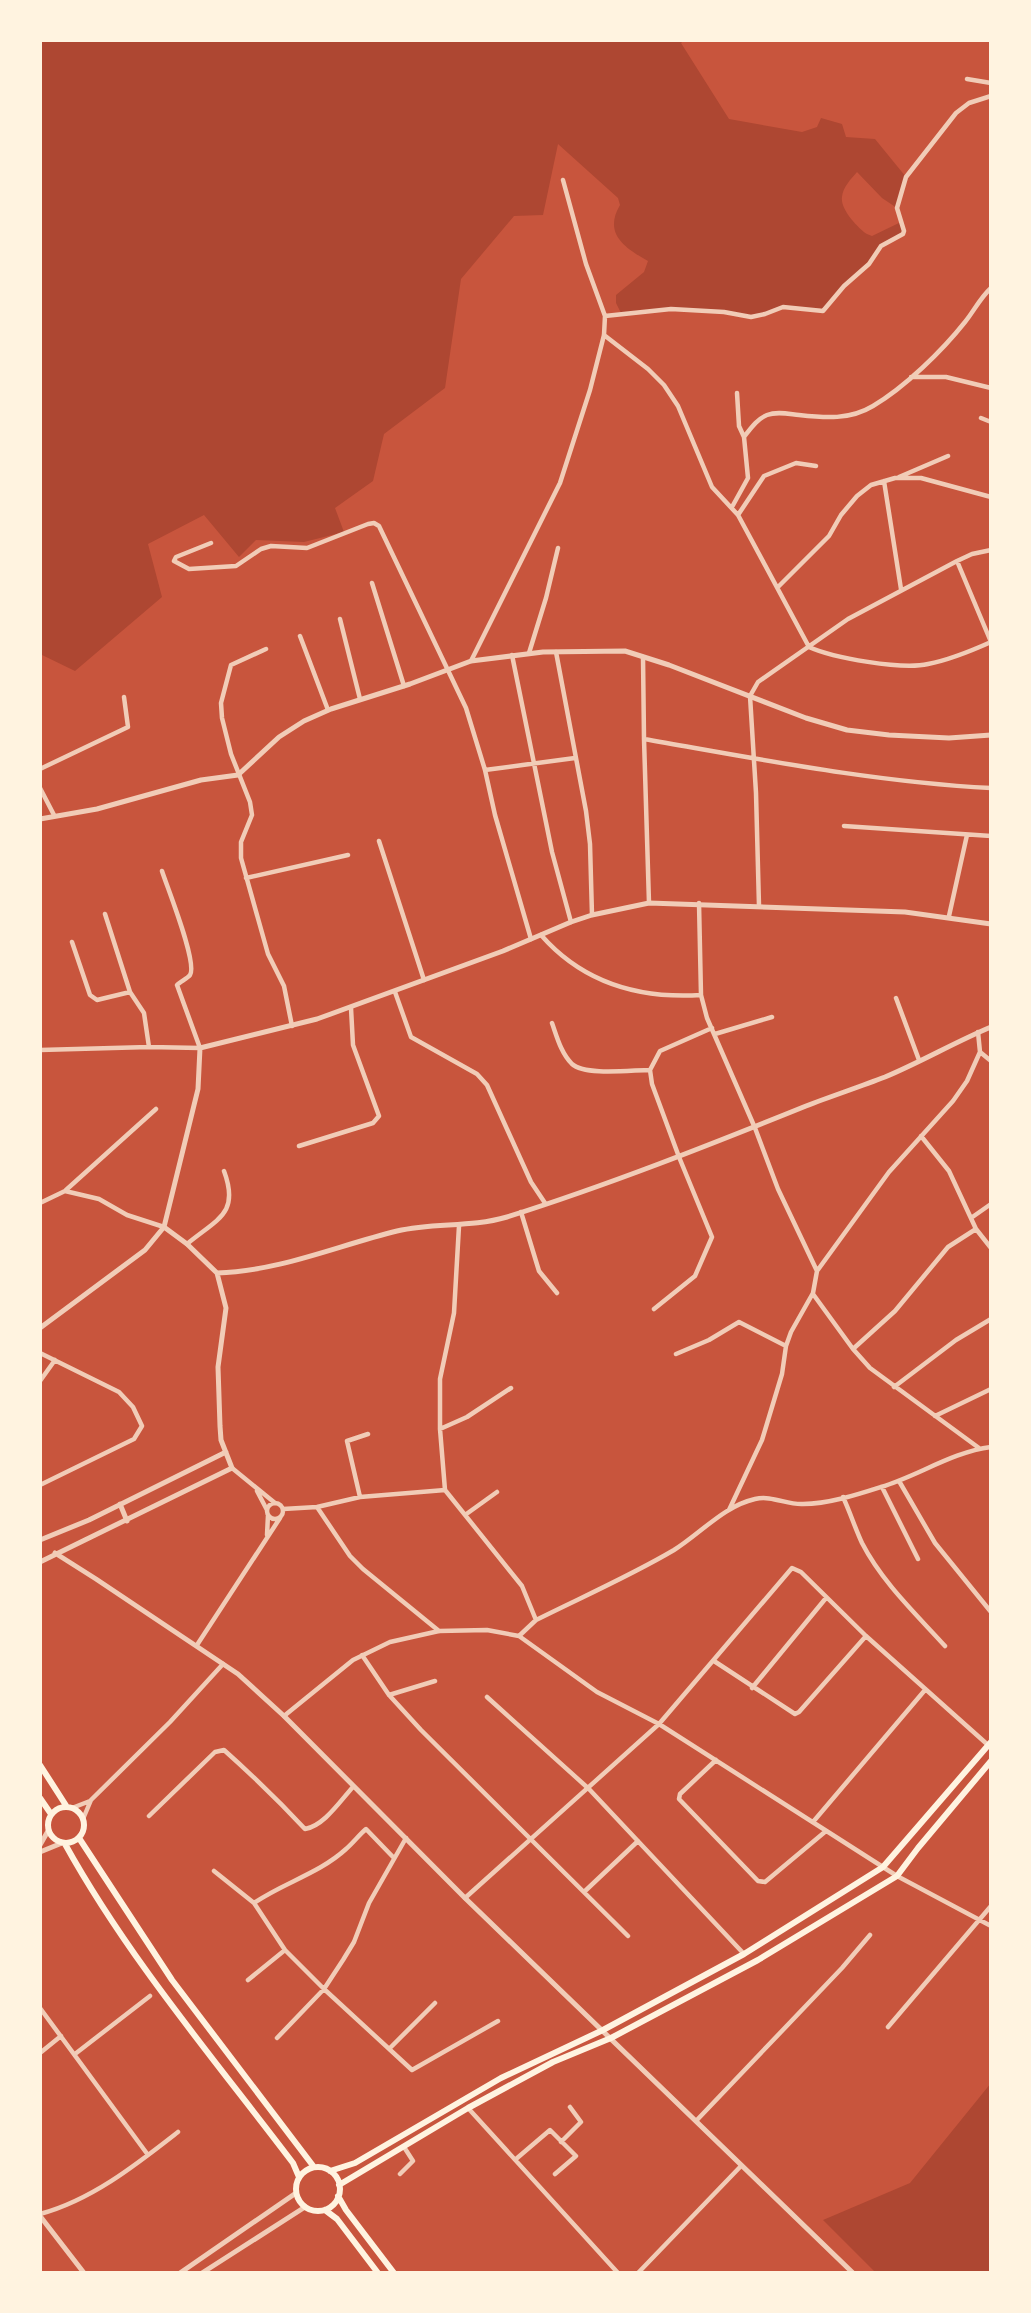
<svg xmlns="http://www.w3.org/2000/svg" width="1031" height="2313" viewBox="0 0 1031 2313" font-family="'Libre Baskerville',serif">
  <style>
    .green { fill: #ae4732 }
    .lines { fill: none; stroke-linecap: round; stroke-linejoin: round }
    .minor { stroke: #f1ccb7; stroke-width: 4.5 }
    .tertiary { stroke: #f1ccb7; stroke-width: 5 }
    .secondary { stroke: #fff3e0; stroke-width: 6 }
  </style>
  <rect width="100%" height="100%" fill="#c8553d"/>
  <!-- green -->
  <path class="green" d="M 40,40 L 684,40 L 681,43 L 729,119 L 802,132 L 817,127 L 821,118 L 842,124 L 846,137 L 875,139 L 906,177 L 897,208 L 882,198 L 857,172 C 851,179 843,187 842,197 C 840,209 858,228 867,234 L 872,236 L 901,222 L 904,232 L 885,243 L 825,309 L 786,307 L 751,317 L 724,312 L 676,309 L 621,313 L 616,303 L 616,295 L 644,272 L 648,261 C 625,248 603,234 620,205 L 618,198 L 558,144 L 543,215 L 514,216 L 461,279 L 445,388 L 384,434 L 373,481 L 335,508 L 344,532 L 304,542 L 256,540 L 239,557 L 204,515 L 148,544 L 162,597 L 75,671 L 40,654 Z
    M 991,2083 L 991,2273 L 876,2273 L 823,2220 L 910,2183 Z"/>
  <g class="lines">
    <!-- minor -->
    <path class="minor" d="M 967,79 L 991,83
      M 605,316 L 671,309 L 724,312 L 751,317 L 765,314 L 783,307 L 823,311 L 844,286 L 869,264 L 881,246 L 903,234 L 904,231 L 897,208 L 906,177 L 956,113 L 969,103 L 991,96
      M 604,335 L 648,369 L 664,385 L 678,406 L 712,487 L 738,515 L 809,647 C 833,658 902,670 928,664 C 949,660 971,651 991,642 L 957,561
      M 911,377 L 946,377 L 991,388
      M 981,418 L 991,422
      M 744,437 C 751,428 757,419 767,415 C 777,411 789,414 799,415 C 825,418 850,420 873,406 C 905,387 942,351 965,322 C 974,311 980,298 991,288
      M 899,477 L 948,456
      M 884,481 L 901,589
      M 732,507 L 748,478 L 744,437 L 739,426 L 737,393
      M 738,515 L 764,476 L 796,463 L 816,466
      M 211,543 L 176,557 L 174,561 L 189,569 L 236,566 L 261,549 L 271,546 L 307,548 L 368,524 L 374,523 L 379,526 L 466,708 L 485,770 L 495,815 L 531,939
      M 372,583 L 404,686
      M 778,587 L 829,536 L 841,515 L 857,496 L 871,485 L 895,478 L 921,478 L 991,497
      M 340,619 L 360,699
      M 300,636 L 328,710
      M 266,649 L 231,665 L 221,703 L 222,718 L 231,754 L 250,802 L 252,815 L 241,842 L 241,858 L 268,954 L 284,986 L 292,1026
      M 556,652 L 586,811 L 590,844 L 592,915
      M 529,653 L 546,598 L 558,548
      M 512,655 L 552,852 L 571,922
      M 643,657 L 644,739 L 649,903
      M 471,661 L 560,483 L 590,390 L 604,335 L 605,316 L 586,264 L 563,180
      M 644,739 C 759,759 874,782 991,788
      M 40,769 L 128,727 L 124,697
      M 485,770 L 575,758
      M 40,788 L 54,815
      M 844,826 L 991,836
      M 379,841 L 424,980
      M 246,878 L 348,855
      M 699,903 L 701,995 L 707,1018 L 755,1128 L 778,1189 L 817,1271
      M 759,906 L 756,793 L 750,696 L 758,682 L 848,619 L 957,561 L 972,554 L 991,550
      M 105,914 L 130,992 L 144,1013 L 149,1047
      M 949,916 L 967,835
      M 541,935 C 583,983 639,999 701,995
      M 72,942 L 90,995 L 97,1000 L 130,992
      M 395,992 L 411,1037 L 477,1074 L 487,1085 L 531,1182 L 545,1203
      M 896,998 L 919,1060
      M 552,1023 C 557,1037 561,1053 572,1064 C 585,1076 632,1070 650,1070
      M 715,1034 L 772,1017
      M 40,1050 L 149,1047 L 200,1048 L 177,985 C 180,982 188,978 190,975 C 198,963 167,887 162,871
      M 980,1052 L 991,1061
      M 921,1136 L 949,1171 L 976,1229 L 991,1248
      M 299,1146 L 373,1123 L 379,1116 L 353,1045 L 351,1008
      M 66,1190 L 156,1109
      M 40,1203 L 65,1191 L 99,1199 L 127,1215 L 164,1227
      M 521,1212 L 539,1271 L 557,1293
      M 971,1218 L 991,1204
      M 459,1226 L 454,1313 L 440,1379 L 440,1429 L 445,1490 L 522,1586 L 536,1620
      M 187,1244 C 217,1219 240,1214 224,1171
      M 813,1294 L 853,1349 L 870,1368 L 979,1448
      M 654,1309 L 695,1276 L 712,1237 L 679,1157 L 652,1084 L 650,1070 L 660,1051 L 712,1028
      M 853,1349 L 895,1311 L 948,1247 L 976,1229
      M 40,1353 L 119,1392 L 133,1407 L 142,1426 L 134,1439 L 40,1485
      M 676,1354 L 709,1340 L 739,1322 L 786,1346
      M 40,1381 L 55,1360
      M 894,1387 L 956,1340 L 991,1319
      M 935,1416 L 991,1389
      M 440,1429 L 467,1417 L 511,1388
      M 232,1468 L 275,1503
      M 899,1481 L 935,1543 L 991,1612
      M 882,1487 L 918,1559
      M 257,1491 L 267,1510
      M 360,1497 L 347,1441 L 368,1434
      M 843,1497 C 850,1512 855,1528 862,1543 C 882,1582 916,1614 945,1646
      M267 1511a8 8 0 1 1 16 0a8 8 0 1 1-16 0Z
      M 317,1507 L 350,1556 L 363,1569 L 439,1631
      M 283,1509 L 317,1507 L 360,1497 L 445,1490
      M 729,1510 L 762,1440 L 782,1374 L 786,1346 L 791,1332 L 813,1293 L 817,1271 L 889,1172 L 953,1101 L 967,1081 L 980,1052 L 978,1032
      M 465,1515 L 497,1492
      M 267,1535 L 268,1515
      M 519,1636 L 536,1620 C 582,1597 630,1576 674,1550 C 701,1533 724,1506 755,1499 C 772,1495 787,1505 803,1504 C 828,1504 856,1495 881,1487 C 918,1476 952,1452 991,1447
      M 197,1645 L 280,1518
      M 362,1655 L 389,1695 L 421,1730 L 628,1936
      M 714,1661 L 795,1714 L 799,1712 L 866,1636
      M 752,1688 L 826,1598
      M 389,1695 L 435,1681
      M 487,1697 L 589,1789 L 744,1954
      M 284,1716 L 353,1660 L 390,1642 L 439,1631 L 487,1630 L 519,1636 L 597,1692 L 659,1724 L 897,1876 L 991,1926
      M 716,1760 L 680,1794 L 679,1799 L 758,1881 L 765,1882 L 826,1831
      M 72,1808 L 90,1801
      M 149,1816 L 215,1752 L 224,1750 C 252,1775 279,1801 305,1829 C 324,1826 340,1801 353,1787
      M 83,1819 L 91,1800 L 170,1722 L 223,1664
      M 813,1822 L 925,1690
      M 214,1871 L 254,1903 L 285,1950 L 248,1980
      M 584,1892 L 638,1841
      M 465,1898 L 659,1724 L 792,1568 L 801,1572 L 866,1636 L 988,1745
      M 254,1903 C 283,1883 320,1873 346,1849 C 353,1843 359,1835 366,1829 L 393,1857
      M 285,1950 L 324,1989 L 412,2070 L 498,2021
      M 40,2008 L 148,2155
      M 888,2027 L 991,1906
      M 277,2038 L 324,1989 L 343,1960 L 354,1942 L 369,1903 L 406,1838
      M 389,2049 L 435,2003
      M 40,2053 L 61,2036
      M 75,2054 L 150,1996
      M 468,2108 L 618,2273
      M 696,2121 L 842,1968 L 870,1935
      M 561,2142 L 581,2122 L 570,2107
      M 516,2159 L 550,2130 L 576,2156 L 555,2174
      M 400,2174 L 413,2161 L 404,2147
      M 40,2214 C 92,2200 137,2164 178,2132
      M 638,2273 L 741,2166"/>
    <!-- tertiary -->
    <path class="tertiary" d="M 40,819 L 97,809 L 201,780 L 238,775 L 279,737 L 304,721 L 331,709 L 410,684 L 471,661 L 543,652 L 625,651 L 669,665 L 806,718 L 847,730 L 889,735 L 949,738 L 991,735
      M 217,1273 C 280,1271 336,1246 397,1231 C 434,1222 470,1228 507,1217 C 608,1185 707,1146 806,1106 C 832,1096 859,1087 885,1077 C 921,1062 955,1042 991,1027
      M 40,1328 L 145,1250 L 164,1227 L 198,1089 L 200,1048 L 317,1019 L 503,951 L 571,922 L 592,915 L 649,903 L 905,912 L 991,924
      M 120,1504 L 127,1521
      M 40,1540 L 89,1520 L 226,1452
      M 55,1553 L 96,1579 L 238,1674 L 284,1716 L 465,1898 L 853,2273
      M 40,1562 L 232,1468 L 221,1440 L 220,1426 L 218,1367 L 226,1308 L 217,1273 L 187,1244 L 164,1227
      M 40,1845 L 48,1831
      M 40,1852 L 62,1843
      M 40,2216 L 84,2273
      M 180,2273 L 296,2193
      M 202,2273 L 305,2207"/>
    <!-- secondary -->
    <path class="secondary" d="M 40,1765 L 67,1807
      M 40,1798 L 51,1814
      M48 1825a18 18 0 1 1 36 0a18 18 0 1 1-36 0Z
      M 79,1838 L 172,1980 L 314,2167
      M 65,1844 C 128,1958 215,2060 293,2163 L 299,2177
      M296 2189a22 22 0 1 1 44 0a22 22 0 1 1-44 0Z
      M 330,2171 L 355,2163 L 501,2078 L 603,2030 L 744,1954 L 883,1867 L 991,1742
      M 339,2185 L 468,2108 L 553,2062 L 611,2038 L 758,1960 L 897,1876 L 918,1848 L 991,1761
      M 338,2196 L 346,2210 L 394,2273
      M 325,2210 L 337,2219 L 378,2273"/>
  </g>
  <!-- border -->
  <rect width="1031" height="2313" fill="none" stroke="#fff3e0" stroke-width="84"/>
</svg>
